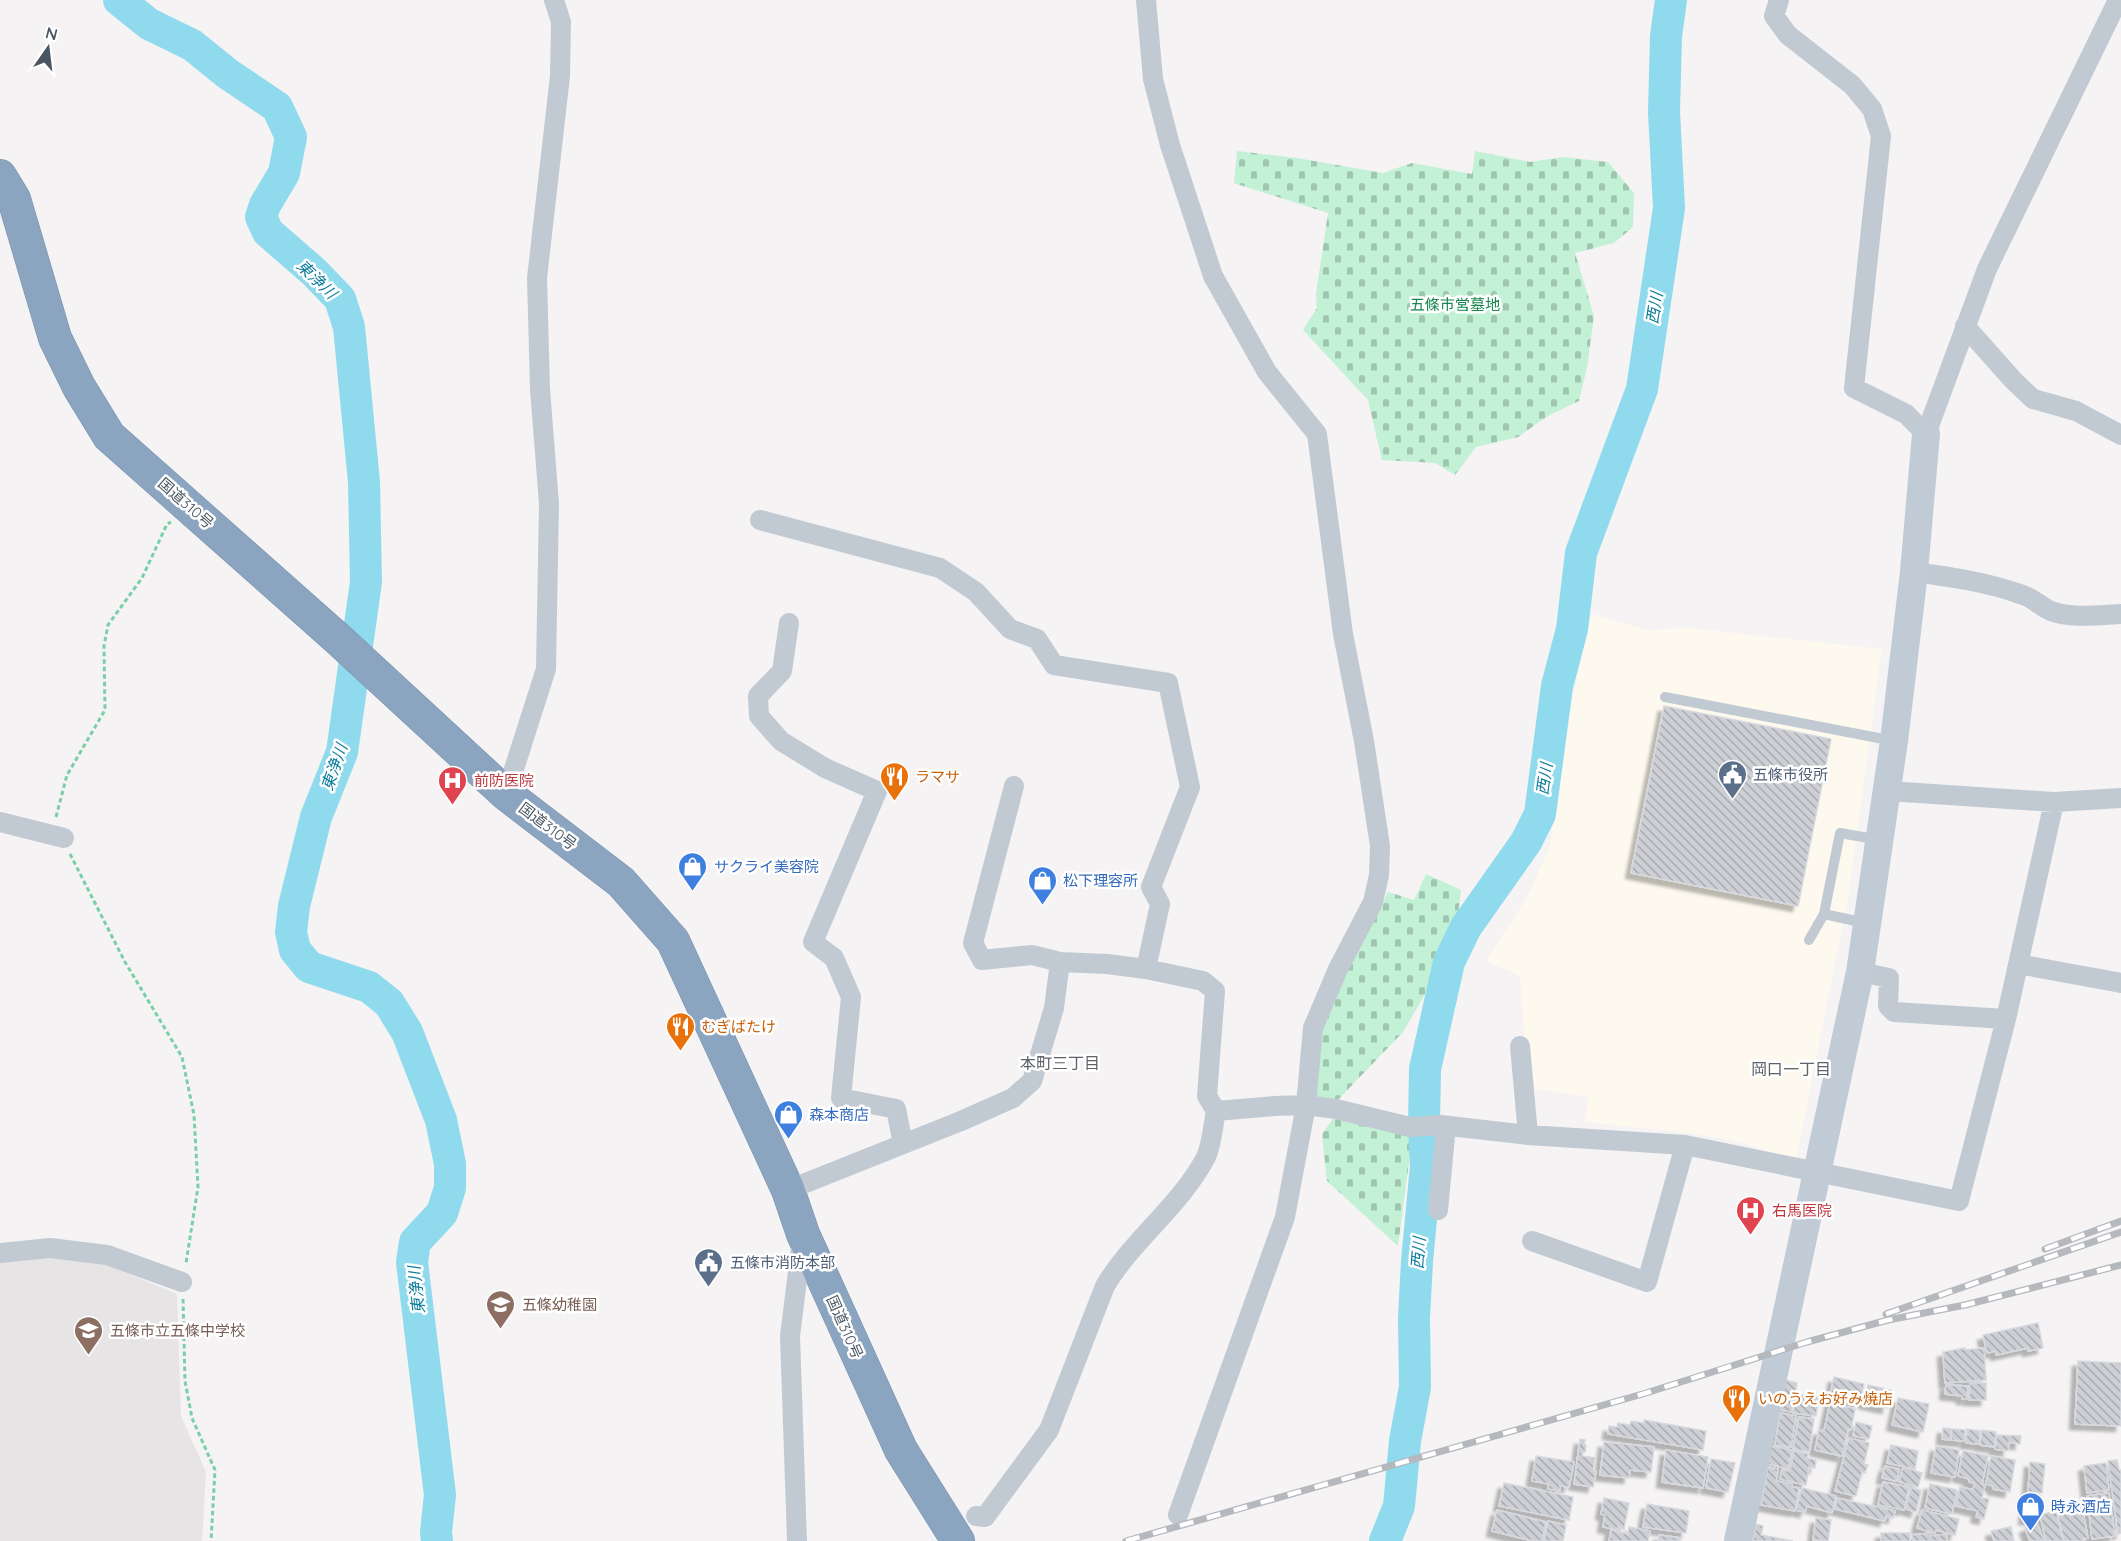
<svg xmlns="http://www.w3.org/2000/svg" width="2121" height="1541" viewBox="0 0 2121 1541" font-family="Quicksand,'Noto Sans JP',sans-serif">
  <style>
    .commercial { fill: #fdf9ef }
    .education { fill: #e6e4e5 }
    .cemetery { fill: url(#cemetery-stones) }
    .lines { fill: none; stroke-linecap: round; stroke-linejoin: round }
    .river { stroke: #90daee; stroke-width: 32 }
    .building { fill: url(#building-back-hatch); stroke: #d7d9de; stroke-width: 1.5; filter: url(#shadow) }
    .highway-casing { stroke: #7690ad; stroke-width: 34 }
    .path { stroke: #7ad0a6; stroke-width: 3; stroke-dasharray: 4.5 3; stroke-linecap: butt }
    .lane { stroke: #c1cad2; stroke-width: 10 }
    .street { stroke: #c1cad2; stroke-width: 20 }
    .secondary { stroke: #c1cbd6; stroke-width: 28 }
    .highway { stroke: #8ba5c1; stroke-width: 33 }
    .rail-casing { stroke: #b5b8bd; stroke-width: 7 }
    .rail { stroke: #fff; stroke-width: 4.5; stroke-dasharray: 14; stroke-linecap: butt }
    .labels { text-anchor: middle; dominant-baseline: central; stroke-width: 5; stroke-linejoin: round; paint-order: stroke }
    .park-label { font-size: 15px; fill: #17864f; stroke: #fff }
    .street-label { font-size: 15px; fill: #4a5661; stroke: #fff }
    .service-label { font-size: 15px; fill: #4e5e75; stroke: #fff; text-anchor: start }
    .food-label { font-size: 15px; fill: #c56008; stroke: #fff; text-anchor: start }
    .health-label { font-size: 15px; fill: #be3a42; stroke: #fff; text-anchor: start }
    .shop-label { font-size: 15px; fill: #366cbe; stroke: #fff; text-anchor: start }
    .education-label { font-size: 15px; fill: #785e54; stroke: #fff; text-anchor: start }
    .water-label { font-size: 16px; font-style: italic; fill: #0c7c9b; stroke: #fff }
    .neighbourhood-label { font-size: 16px; fill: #5f6368; stroke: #fff }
  </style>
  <defs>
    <pattern id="cemetery-stones" width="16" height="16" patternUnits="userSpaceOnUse" patternTransform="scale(1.5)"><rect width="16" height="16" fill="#c3f1d5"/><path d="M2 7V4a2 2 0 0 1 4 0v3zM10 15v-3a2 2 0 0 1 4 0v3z" fill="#a0c6b0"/></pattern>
    <pattern id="building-back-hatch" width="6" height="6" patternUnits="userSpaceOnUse" patternTransform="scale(1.5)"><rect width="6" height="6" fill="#cdcfd5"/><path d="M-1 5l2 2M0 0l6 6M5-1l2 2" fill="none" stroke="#a8abb0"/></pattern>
    <filter id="shadow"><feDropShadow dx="-5.5" dy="5.5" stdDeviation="1.5" flood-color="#0004"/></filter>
  </defs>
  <rect width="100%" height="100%" fill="#f5f3f3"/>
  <!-- commercial -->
  <path class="commercial" d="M 1592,614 L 1647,630 L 1689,628 L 1882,649 L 1849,893 L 1796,1160 L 1736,1141 L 1688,1133 L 1585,1122 L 1589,1097 L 1528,1088 L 1520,976 L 1486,961 L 1529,894 L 1550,846 L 1574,692 Z"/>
  <!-- education -->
  <path class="education" d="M 52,1257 L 103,1263 L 177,1294 L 181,1416 L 206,1472 L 202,1541 L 0,1541 L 0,1262 Z"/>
  <!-- cemetery -->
  <path class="cemetery" d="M 1237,151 L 1297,158 L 1383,173 L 1412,163 L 1472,174 L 1475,151 L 1530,162 L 1563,157 L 1608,162 L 1634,193 L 1633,227 L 1614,243 L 1575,253 L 1594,316 L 1587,367 L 1579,401 L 1548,416 L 1518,437 L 1476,447 L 1455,475 L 1435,463 L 1382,460 L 1368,400 L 1303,330 L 1317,308 L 1316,294 L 1328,213 L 1234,183 Z
    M 1426,874 L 1461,890 L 1458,916 L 1442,965 L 1403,1032 L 1335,1103 L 1313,1097 L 1322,1030 L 1341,984 L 1388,892 L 1414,900 Z
    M 1335,1116 L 1413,1132 L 1398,1246 L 1327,1181 L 1322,1134 Z"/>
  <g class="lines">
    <!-- river -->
    <path class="river" d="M 119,0 L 149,24 L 192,45 L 228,74 L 277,107 L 291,137 L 284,173 L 265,205 L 261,217 L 268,232 L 314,272 L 340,299 L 349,327 L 364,482 L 366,582 L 342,752 L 316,817 L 294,906 L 291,932 L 295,950 L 309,967 L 369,987 L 389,1003 L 407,1032 L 441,1120 L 450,1164 L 450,1188 L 442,1213 L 415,1242 L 412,1262 L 440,1495 L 436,1532 L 437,1541
      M 1385,1541 L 1399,1506 L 1405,1441 L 1415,1387 L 1414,1318 L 1417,1261 L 1426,1166 L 1424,1126 L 1425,1069 L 1449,962 L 1466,927 L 1526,842 L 1540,814 L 1557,686 L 1572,629 L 1581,553 L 1642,389 L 1669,208 L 1664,112 L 1666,36 L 1671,0"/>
  </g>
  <!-- building -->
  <path class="building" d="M 1664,706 L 1831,739 L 1798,906 L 1631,873 Z
    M 2038,1323 L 2043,1348 L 2028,1351 L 2028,1348 L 1996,1355 L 1996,1351 L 1987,1353 L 1983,1335 Z
    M 1965,1348 L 1965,1350 L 1984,1348 L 1986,1380 L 1945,1383 L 1943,1352 Z
    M 2078,1361 L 2121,1363 L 2121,1426 L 2075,1424 Z
    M 1834,1377 L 1864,1384 L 1860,1402 L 1842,1398 L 1841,1404 L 1829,1401 Z
    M 1786,1380 L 1797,1383 L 1792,1412 L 1780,1410 Z
    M 1970,1383 L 1986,1383 L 1986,1400 L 1969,1400 Z
    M 1868,1385 L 1891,1390 L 1887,1408 L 1864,1403 Z
    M 1946,1385 L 1968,1386 L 1967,1399 L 1962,1399 L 1962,1396 L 1945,1394 Z
    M 1796,1394 L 1819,1397 L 1816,1416 L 1793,1413 Z
    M 1898,1398 L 1929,1404 L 1923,1432 L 1892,1425 Z
    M 1830,1403 L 1855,1409 L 1851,1430 L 1848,1429 L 1842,1456 L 1815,1450 L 1819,1430 L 1824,1431 Z
    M 1780,1413 L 1796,1416 L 1791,1447 L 1775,1445 Z
    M 1799,1417 L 1814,1419 L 1809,1452 L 1793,1449 Z
    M 1644,1420 L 1706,1431 L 1703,1450 L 1608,1434 L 1609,1426 L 1617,1427 L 1618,1423 L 1630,1425 L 1631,1421 L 1644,1423 Z
    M 1856,1422 L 1872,1426 L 1869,1439 L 1853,1436 Z
    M 1943,1428 L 1951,1429 L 1950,1440 L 1942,1439 Z
    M 1952,1429 L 1965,1430 L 1964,1441 L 1951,1440 Z
    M 1967,1429 L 1980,1431 L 1979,1444 L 1966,1443 Z
    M 1982,1430 L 1996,1432 L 1994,1447 L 1980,1445 Z
    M 1997,1435 L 2021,1436 L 2020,1444 L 2009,1442 L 2008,1451 L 1995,1449 Z
    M 1849,1438 L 1869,1443 L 1864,1464 L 1868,1465 L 1865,1473 L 1862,1472 L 1856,1496 L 1835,1491 Z
    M 1580,1439 L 1585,1440 L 1584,1445 L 1586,1445 L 1585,1452 L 1583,1452 L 1582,1456 L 1595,1458 L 1593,1471 L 1596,1471 L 1593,1487 L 1574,1484 Z
    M 1604,1442 L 1654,1447 L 1651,1472 L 1630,1470 L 1629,1478 L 1600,1475 Z
    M 1891,1445 L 1918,1451 L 1915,1469 L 1887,1463 Z
    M 1772,1446 L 1792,1450 L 1788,1469 L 1768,1464 Z
    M 1936,1446 L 1959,1450 L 1955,1477 L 1931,1473 Z
    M 1666,1450 L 1708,1457 L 1703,1488 L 1662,1482 Z
    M 1794,1451 L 1808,1454 L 1807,1458 L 1816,1460 L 1815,1468 L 1809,1467 L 1806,1485 L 1780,1479 L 1782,1470 L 1790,1471 Z
    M 1963,1451 L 1988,1456 L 1982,1484 L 1985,1485 L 1982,1498 L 1989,1499 L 1984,1519 L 1976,1517 L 1978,1511 L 1956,1506 L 1960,1487 L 1973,1490 L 1975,1483 L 1969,1482 L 1969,1479 L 1958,1476 Z
    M 1536,1456 L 1574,1462 L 1569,1487 L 1560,1486 L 1560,1491 L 1548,1489 L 1549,1484 L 1532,1481 Z
    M 1991,1456 L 2015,1460 L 2010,1492 L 1993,1489 L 1993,1486 L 1986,1484 Z
    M 1711,1459 L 1735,1463 L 1728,1492 L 1706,1488 Z
    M 2117,1460 L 2119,1470 L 2121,1470 L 2121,1533 L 2118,1534 L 2108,1461 Z
    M 2030,1462 L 2045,1464 L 2042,1493 L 2028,1492 Z
    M 2106,1463 L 2109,1490 L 2087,1493 L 2084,1466 Z
    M 1885,1466 L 1899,1469 L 1897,1481 L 1882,1478 Z
    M 1768,1467 L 1778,1469 L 1776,1481 L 1792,1484 L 1792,1487 L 1799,1488 L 1795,1511 L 1761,1505 Z
    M 1903,1467 L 1922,1473 L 1918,1487 L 1899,1482 Z
    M 1883,1482 L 1909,1487 L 1904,1510 L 1878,1505 Z
    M 1504,1483 L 1573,1497 L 1569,1520 L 1499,1506 Z
    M 1930,1484 L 1957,1490 L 1952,1514 L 1925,1508 Z
    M 1802,1488 L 1836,1496 L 1832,1513 L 1807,1506 L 1805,1512 L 1796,1510 Z
    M 1911,1488 L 1921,1490 L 1916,1512 L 1906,1509 Z
    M 2109,1493 L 2115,1536 L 2092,1539 L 2087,1496 Z
    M 2027,1494 L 2041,1496 L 2038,1520 L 2024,1519 Z
    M 1604,1498 L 1629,1503 L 1624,1529 L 1618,1527 L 1618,1530 L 1603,1527 L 1605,1515 L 1601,1514 Z
    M 1837,1498 L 1895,1511 L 1893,1518 L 1886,1516 L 1885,1521 L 1835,1509 Z
    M 1647,1504 L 1689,1511 L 1686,1533 L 1643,1527 Z
    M 2082,1507 L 2088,1538 L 2083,1539 L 2083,1541 L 2064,1541 L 2057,1512 Z
    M 1497,1510 L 1546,1522 L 1542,1541 L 1533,1541 L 1492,1531 Z
    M 1922,1510 L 1959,1519 L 1955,1535 L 1936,1530 L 1935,1533 L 1917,1528 Z
    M 2056,1511 L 2063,1541 L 2046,1541 L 2040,1515 Z
    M 1816,1518 L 1831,1520 L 1828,1541 L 1813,1540 Z
    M 1548,1521 L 1566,1525 L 1563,1541 L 1544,1541 Z
    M 2037,1523 L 2044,1541 L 2030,1541 L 2025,1528 Z
    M 1756,1524 L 1763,1526 L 1761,1535 L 1793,1541 L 1753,1541 Z
    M 1629,1527 L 1650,1531 L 1648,1541 L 1609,1541 L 1611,1530 L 1628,1534 Z
    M 2011,1527 L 2014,1541 L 1994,1541 L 1991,1531 Z
    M 1881,1533 L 1910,1533 L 1910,1541 L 1881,1541 Z
    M 1931,1533 L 1931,1536 L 1947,1534 L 1947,1541 L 1913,1541 L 1912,1535 Z
    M 1659,1535 L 1680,1538 L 1680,1541 L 1658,1541 Z"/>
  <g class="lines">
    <defs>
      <path id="highway" d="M 0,176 L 14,199 L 55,338 L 79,387 L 109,436 L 338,639 L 506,794 L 621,882 L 673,941 L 788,1190 L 803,1234 L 901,1450 L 958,1541"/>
    </defs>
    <!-- highway casing -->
    <use href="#highway" class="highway-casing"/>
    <!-- path -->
    <path class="path" d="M 56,817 L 67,775 L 105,710 L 104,646 L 108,625 L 142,578 L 167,524 L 171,522
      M 70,854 L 125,962 L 182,1057 L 194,1115 L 198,1187 L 186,1263
      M 183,1299 L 185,1381 L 192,1418 L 215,1470 L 211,1541"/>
    <!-- lane -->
    <path class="lane" d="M 1665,697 L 1894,741
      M 1865,923 L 1824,914 L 1840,833 L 1880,840
      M 1809,940 L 1824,914"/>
    <!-- street -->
    <path class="street" d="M 1146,0 L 1153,79 L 1170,145 L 1213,276 L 1267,372 L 1317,434 L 1343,634 L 1364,741 L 1380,846 L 1379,875 L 1373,902 L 1338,969 L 1313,1028 L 1306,1105 L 1285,1217 L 1178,1515
      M 1779,0 L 1774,16 L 1788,35 L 1852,85 L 1872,109 L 1881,136 L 1854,388 L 1906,414 L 1926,434 L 1987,269 L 2118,0
      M 1965,326 L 2013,380 L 2033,399 L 2076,411 L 2121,435
      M 760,520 L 940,568 L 976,592 L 1010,629 L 1037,639 L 1054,665 L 1168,683 L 1190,787 L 1151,887 L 1160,904 L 1146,969
      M 1914,572 C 1951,577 1987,582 2023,595 C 2033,598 2041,607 2051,611 C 2073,619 2099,615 2121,614
      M 789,623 L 782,671 L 758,696 L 759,716 L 781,741 L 825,768 L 877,791 L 813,942 L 834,958 L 851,997 L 841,1098 L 896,1109 L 903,1144
      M 1014,786 L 973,943 L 982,960 L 1032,955 L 1060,962
      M 1888,791 L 2054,802 L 2121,798
      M 506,794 L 546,669 L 549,504 L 540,389 L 537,278 L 560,76 L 561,22 L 554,0
      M 0,822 L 64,838
      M 2018,964 L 2121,983
      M 1860,972 L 1889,978 L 1888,1006 L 1894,1012 L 2006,1019
      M 1520,1046 L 1528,1135
      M 1216,1111 L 1274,1106 L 1306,1105 L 1336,1109 L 1410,1127 L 1441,1125 L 1528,1135 L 1685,1145 L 1959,1201 L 2006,1019 L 2054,802
      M 788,1190 L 961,1121 L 1013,1098 L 1032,1081 L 1054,1008 L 1060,962 L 1107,964 L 1146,969 L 1203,981 L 1215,991 L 1207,1096 L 1216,1111 C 1213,1125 1212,1144 1206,1157 C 1181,1205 1133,1239 1105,1286 L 1049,1430 L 985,1517 L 976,1516
      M 1438,1210 L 1446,1126
      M 1532,1241 L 1647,1282 L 1685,1145
      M 0,1253 L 50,1248 L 107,1255 L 182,1282
      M 797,1541 L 790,1336 L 802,1239"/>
    <!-- secondary -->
    <path class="secondary" d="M 1738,1541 L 1860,972 L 1894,741 L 1914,572 L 1926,434"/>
    <!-- highway -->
    <use href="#highway" class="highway"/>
    <defs>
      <path id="rail" d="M 2045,1249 L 2121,1221
        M 1886,1314 L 2121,1232
        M 1126,1541 L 1646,1393 L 1807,1342 L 1888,1320 L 1965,1305 L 2121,1265"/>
    </defs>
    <!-- rail casing -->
    <use href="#rail" class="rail-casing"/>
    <!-- rail -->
    <use href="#rail" class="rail"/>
  </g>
  <!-- icons -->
  <defs>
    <symbol id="civic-pin" viewBox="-11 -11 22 30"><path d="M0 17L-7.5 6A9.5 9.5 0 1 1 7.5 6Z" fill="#5c6f8a" stroke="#fff"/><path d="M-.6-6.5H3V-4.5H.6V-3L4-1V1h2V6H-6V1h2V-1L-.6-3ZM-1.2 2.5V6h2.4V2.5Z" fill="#fff"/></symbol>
    <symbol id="restaurant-pin" viewBox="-11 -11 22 30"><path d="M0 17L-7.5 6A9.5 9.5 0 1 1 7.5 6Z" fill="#e8710a" stroke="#fff"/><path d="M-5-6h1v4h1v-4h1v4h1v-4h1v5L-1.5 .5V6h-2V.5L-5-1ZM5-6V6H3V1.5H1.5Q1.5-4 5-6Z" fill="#fff"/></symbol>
    <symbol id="hospital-pin" viewBox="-11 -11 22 30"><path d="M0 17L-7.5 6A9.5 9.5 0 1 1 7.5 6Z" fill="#e0444e" stroke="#fff"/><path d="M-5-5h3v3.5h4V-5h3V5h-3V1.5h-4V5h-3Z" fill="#fff"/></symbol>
    <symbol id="shop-pin" viewBox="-11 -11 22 30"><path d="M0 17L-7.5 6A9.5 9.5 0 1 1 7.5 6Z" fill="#3f7fe0" stroke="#fff"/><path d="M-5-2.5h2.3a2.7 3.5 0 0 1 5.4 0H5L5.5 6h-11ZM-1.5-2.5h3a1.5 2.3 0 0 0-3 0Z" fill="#fff"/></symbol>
    <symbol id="school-pin" viewBox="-11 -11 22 30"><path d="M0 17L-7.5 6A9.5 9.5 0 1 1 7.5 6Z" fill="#8d6e63" stroke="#fff"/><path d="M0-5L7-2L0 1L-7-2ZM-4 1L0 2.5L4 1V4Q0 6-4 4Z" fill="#fff"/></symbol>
  </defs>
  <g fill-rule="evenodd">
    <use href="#civic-pin" x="1716" y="758" width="33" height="45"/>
    <use href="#restaurant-pin" x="878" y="760" width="33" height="45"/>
    <use href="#hospital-pin" x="436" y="764" width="33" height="45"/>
    <use href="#shop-pin" x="676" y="850" width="33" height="45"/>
    <use href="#shop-pin" x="1026" y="864" width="33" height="45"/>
    <use href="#restaurant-pin" x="664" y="1010" width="33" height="45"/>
    <use href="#shop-pin" x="772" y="1098" width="33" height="45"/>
    <use href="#hospital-pin" x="1734" y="1194" width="33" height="45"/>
    <use href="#civic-pin" x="692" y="1246" width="33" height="45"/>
    <use href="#school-pin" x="484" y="1288" width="33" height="45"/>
    <use href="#school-pin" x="72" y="1314" width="33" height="45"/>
    <use href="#restaurant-pin" x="1720" y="1382" width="33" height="45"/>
    <use href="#shop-pin" x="2014" y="1490" width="33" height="45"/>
  </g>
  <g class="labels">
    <!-- park labels -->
    <g class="park-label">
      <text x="1455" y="304">五條市営墓地</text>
    </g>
    <!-- street labels -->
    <g class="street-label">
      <text transform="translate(186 503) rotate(41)">国道310号</text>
      <text transform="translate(548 826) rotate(37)">国道310号</text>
      <text transform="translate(845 1327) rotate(66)">国道310号</text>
    </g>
    <!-- service labels -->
    <g class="service-label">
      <text x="1753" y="774">五條市役所</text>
      <text x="730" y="1262">五條市消防本部</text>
    </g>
    <!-- food labels -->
    <g class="food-label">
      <text x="915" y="776">ラマサ</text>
      <text x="701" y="1026">むぎばたけ</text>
      <text x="1758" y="1398">いのうえお好み焼店</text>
    </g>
    <!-- health labels -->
    <g class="health-label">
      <text x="474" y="780">前防医院</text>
      <text x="1772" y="1210">右馬医院</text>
    </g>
    <!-- shop labels -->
    <g class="shop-label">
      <text x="714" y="866">サクライ美容院</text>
      <text x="1063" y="880">松下理容所</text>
      <text x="809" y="1114">森本商店</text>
      <text x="2051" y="1506">時永酒店</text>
    </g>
    <!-- education labels -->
    <g class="education-label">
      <text x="522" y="1304">五條幼稚園</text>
      <text x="110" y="1330">五條市立五條中学校</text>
    </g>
    <!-- water labels -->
    <g class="water-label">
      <text transform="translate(317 279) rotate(44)">東浄川</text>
      <text transform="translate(1654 308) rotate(-81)">西川</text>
      <text transform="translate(334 767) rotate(-71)">東浄川</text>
      <text transform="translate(1544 779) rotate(-82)">西川</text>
      <text transform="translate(1418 1253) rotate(-86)">西川</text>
      <text transform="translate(416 1290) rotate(-96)">東浄川</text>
    </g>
    <!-- neighbourhood labels -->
    <g class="neighbourhood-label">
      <text x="1060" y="1063">本町三丁目</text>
      <text x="1791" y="1069">岡口一丁目</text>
    </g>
  </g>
  <!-- north arrow -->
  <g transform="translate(48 48) rotate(14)" stroke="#ffffff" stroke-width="4.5" paint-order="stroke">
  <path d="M0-4.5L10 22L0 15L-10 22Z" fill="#4a5661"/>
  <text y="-9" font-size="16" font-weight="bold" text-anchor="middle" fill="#4a5661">N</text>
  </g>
</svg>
